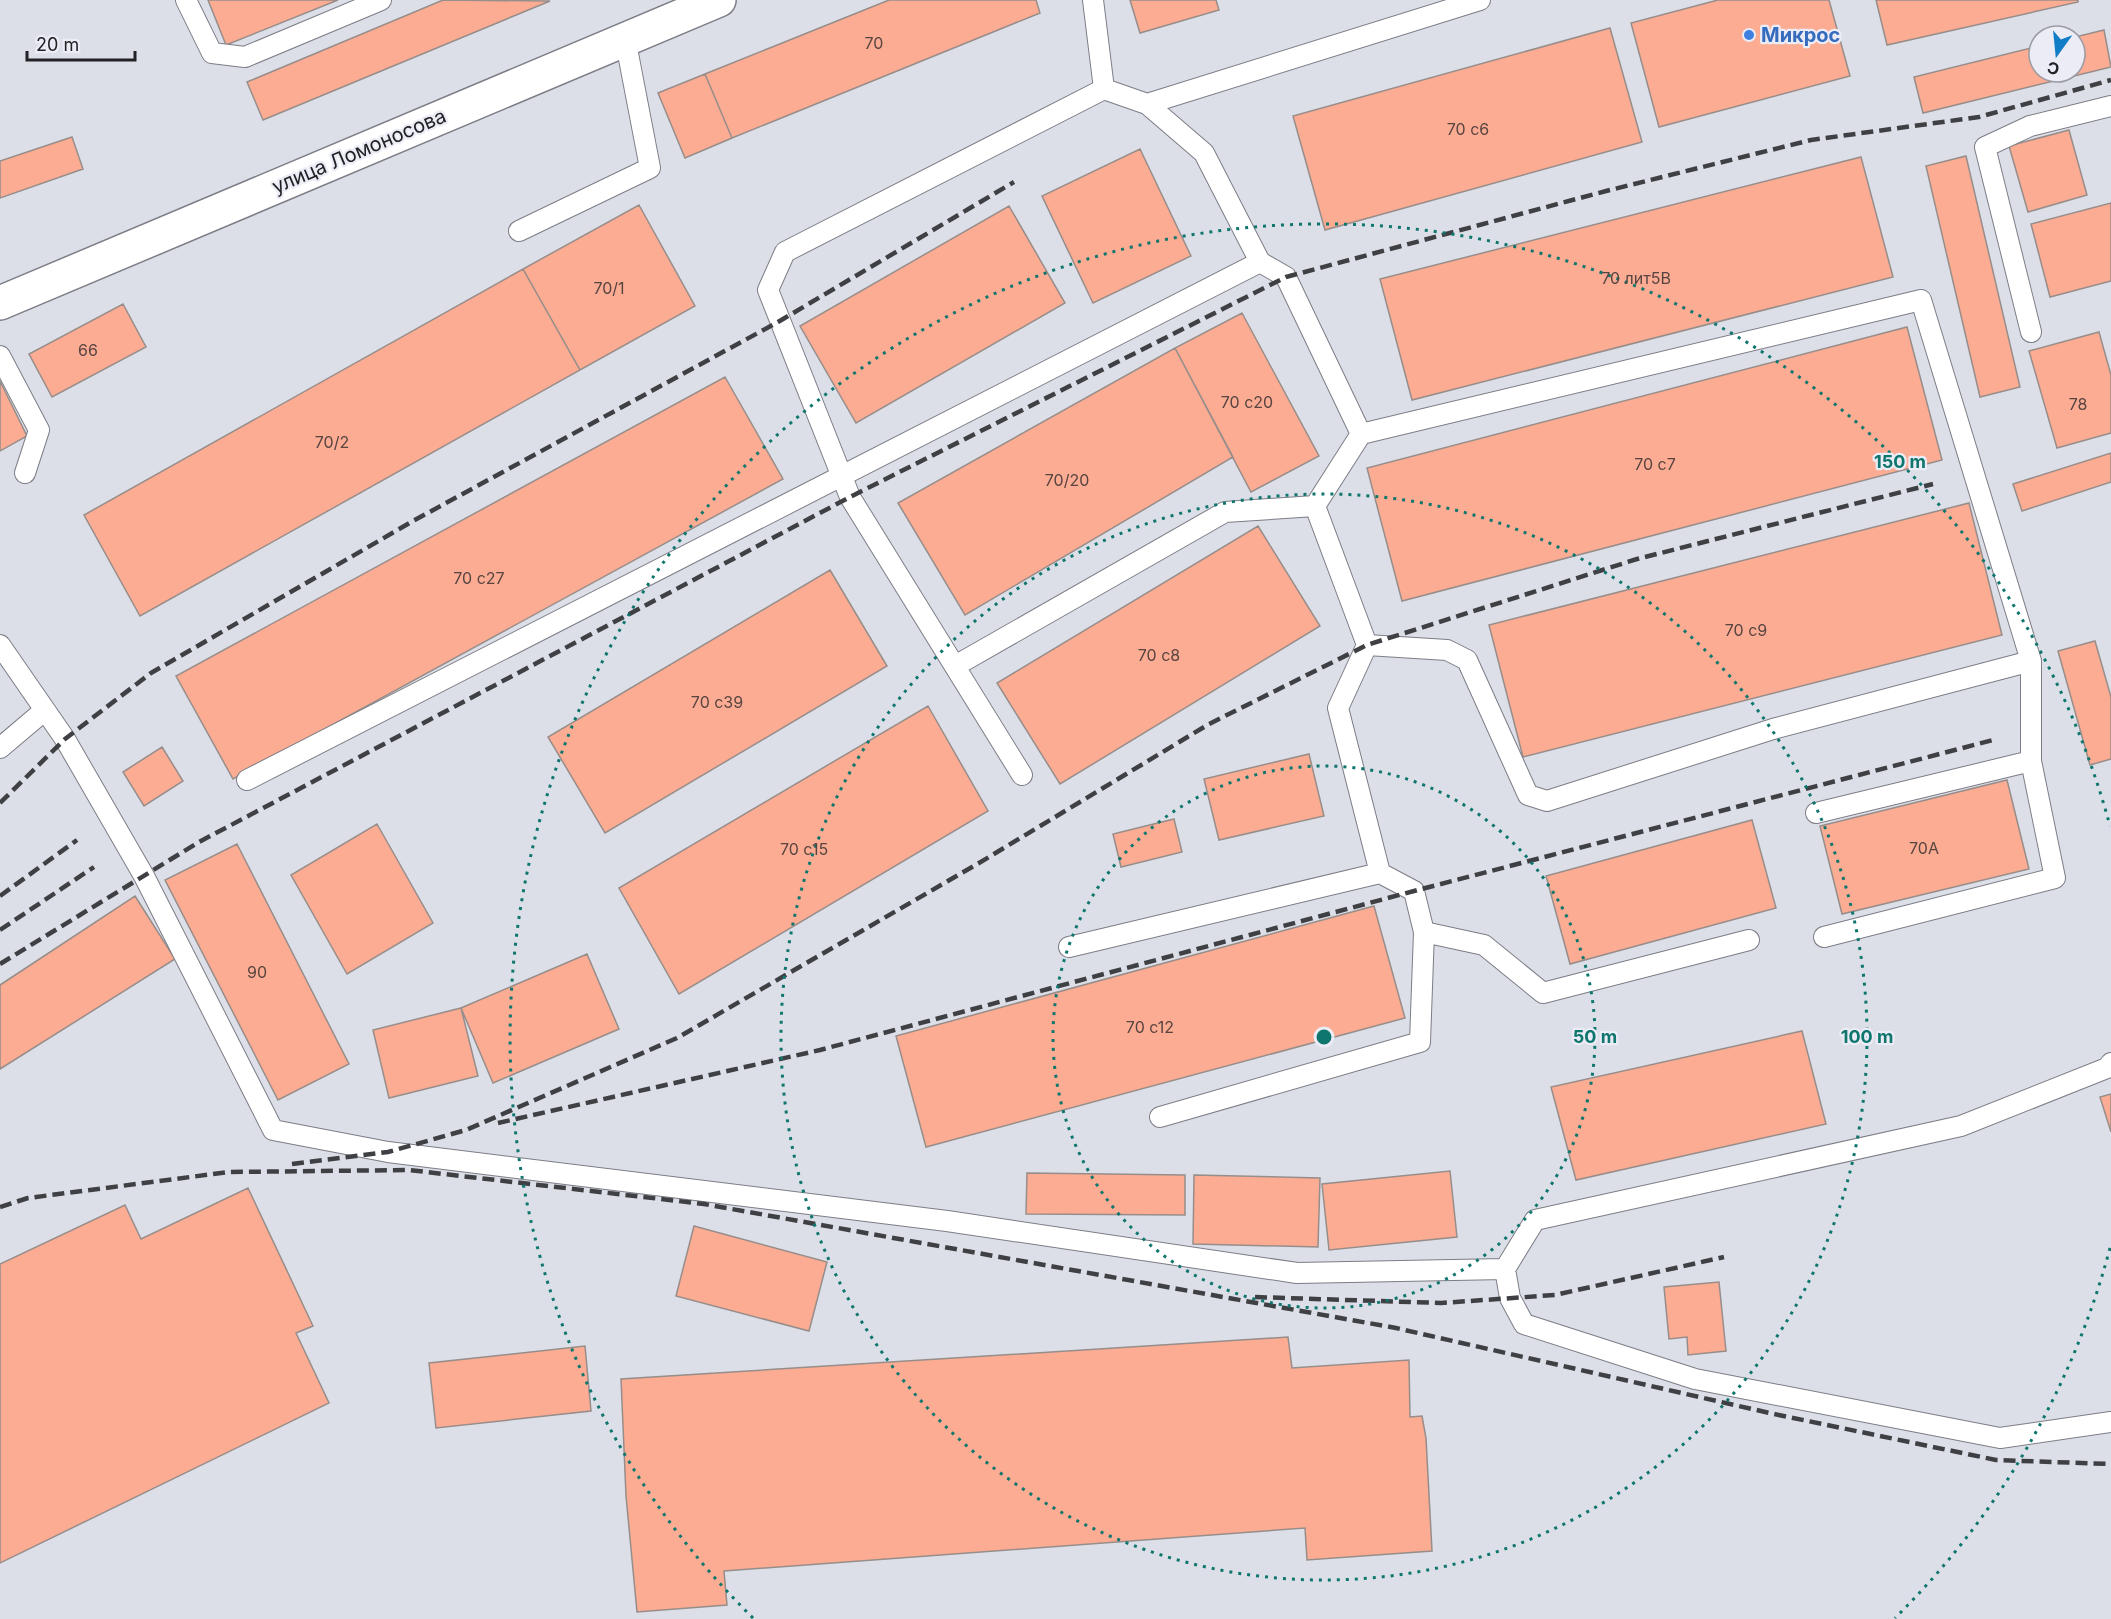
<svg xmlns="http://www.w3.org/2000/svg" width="2111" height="1619" viewBox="0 0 2111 1619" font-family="Inter,sans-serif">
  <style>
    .building { fill: #fbac92; stroke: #978d8a; stroke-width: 1.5 }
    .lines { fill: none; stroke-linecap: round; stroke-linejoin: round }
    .lane-casing { stroke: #7c7d86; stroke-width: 22 }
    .secondary-casing { stroke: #7c7d86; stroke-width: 36 }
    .lane { stroke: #fff; stroke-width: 20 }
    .secondary { stroke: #fff; stroke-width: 33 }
    .rail { stroke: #3f4044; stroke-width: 4.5; stroke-dasharray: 12 6; stroke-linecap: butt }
    .ring { fill: none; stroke: #0f766e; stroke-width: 3; stroke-dasharray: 3 6 }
    .shop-dot { fill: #3f7fe0; stroke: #ebecf6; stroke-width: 2 }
    .labels { text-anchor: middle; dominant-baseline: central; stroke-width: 4.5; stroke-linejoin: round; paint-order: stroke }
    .number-label { font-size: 16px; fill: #584441 }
    .shop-label { font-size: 20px; font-weight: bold; fill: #366cbe; stroke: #ebecf6; text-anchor: start }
    .street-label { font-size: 20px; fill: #222226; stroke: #ebecf6 }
    .centre { fill: #0f766e; stroke: #ebecf6; stroke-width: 3 }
    .ring-label { font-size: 18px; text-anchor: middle; font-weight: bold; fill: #0f766e; stroke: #ebecf6; stroke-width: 4.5; stroke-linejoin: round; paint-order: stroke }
  </style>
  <rect width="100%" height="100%" fill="#dddfe8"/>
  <!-- building -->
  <path class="building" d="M 208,0 L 338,0 L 226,45 Z
    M 443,0 L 550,1 L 263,120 L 247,82 Z
    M 889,0 L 1036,0 L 1040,13 L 732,138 L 705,74 Z
    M 1130,0 L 1216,0 L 1219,10 L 1140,33 Z
    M 1718,0 L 1829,0 L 1850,76 L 1659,127 L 1631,23 Z
    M 1876,0 L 2078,0 L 2078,2 L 1887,45 Z
    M 1610,28 L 1642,142 L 1325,230 L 1293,116 Z
    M 2104,30 L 2111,67 L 1923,113 L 1914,77 L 2039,46 L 2039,72 L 2075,72 L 2075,37 Z
    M 705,74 L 732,138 L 685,158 L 658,93 Z
    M 2069,130 L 2087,195 L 2028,212 L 2009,146 Z
    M 72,137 L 83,169 L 0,198 L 0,161 Z
    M 1140,149 L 1191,256 L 1093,303 L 1042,196 Z
    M 1966,156 L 2020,387 L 1980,397 L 1926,166 Z
    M 1861,157 L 1893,277 L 1412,400 L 1380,279 Z
    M 2111,203 L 2111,281 L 2050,297 L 2031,224 Z
    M 639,205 L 695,306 L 580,370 L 523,269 Z
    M 1009,206 L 1065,303 L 856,423 L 800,326 Z
    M 523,269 L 580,370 L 140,616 L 84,515 Z
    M 123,304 L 146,347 L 52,397 L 29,354 Z
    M 1242,313 L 1319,456 L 1251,492 L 1175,348 Z
    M 1907,327 L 1942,460 L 1402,601 L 1367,468 Z
    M 2099,332 L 2111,375 L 2111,433 L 2057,448 L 2029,351 Z
    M 1175,348 L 1233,457 L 965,615 L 898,503 Z
    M 725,377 L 783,479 L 233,779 L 176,676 Z
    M 0,381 L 27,436 L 0,451 Z
    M 2111,453 L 2111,482 L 2022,511 L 2013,484 Z
    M 1969,503 L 2002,635 L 1523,757 L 1489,625 Z
    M 1258,526 L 1320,626 L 1060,784 L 997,683 Z
    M 830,570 L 887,666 L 605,833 L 548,737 Z
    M 2095,641 L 2111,697 L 2111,759 L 2090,765 L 2058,651 Z
    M 928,706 L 988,811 L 679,994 L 619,888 Z
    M 162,747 L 183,781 L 144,806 L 123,772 Z
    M 1309,754 L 1324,816 L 1219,840 L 1204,779 Z
    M 2007,780 L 2029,869 L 1842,914 L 1820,826 Z
    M 1174,819 L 1182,852 L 1121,867 L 1113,834 Z
    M 1752,820 L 1776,908 L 1570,964 L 1546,876 Z
    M 377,824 L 433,923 L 347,974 L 291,875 Z
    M 237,844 L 349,1064 L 278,1100 L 165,880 Z
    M 135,896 L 175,959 L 0,1069 L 0,985 Z
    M 1374,906 L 1405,1018 L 926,1147 L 896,1036 Z
    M 587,954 L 619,1029 L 493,1083 L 461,1008 Z
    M 461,1008 L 478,1076 L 389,1098 L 373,1030 Z
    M 1802,1031 L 1826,1124 L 1576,1180 L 1551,1087 Z
    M 2111,1094 L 2111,1132 L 2100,1097 Z
    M 1450,1171 L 1457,1237 L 1329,1250 L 1322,1184 Z
    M 1027,1173 L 1185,1175 L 1185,1215 L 1026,1214 Z
    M 1194,1175 L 1320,1178 L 1318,1247 L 1193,1244 Z
    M 248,1188 L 313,1326 L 296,1333 L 329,1403 L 0,1563 L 0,1264 L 125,1205 L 141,1239 Z
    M 694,1226 L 827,1262 L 809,1331 L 676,1296 Z
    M 1719,1282 L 1726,1351 L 1688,1355 L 1687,1337 L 1669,1339 L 1664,1287 Z
    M 1288,1337 L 1292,1368 L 1409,1360 L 1410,1417 L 1422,1416 L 1426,1438 L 1432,1551 L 1307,1560 L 1305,1528 L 724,1571 L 727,1605 L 637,1612 L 626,1496 L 621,1379 Z
    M 585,1346 L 591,1411 L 436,1428 L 429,1363 Z"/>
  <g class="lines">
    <defs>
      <path id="lane" d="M 186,0 L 212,53 L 245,57 L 381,0
        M 1093,0 L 1104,89 L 1147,104 L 1204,153 L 1260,262 L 1286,277 L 1361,434 L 1315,506 L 1367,645 L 1338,708 L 1380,873 L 1414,891 L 1424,932 L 1420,1042 L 1160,1117
        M 1147,104 L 1480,0
        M 519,231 L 650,168 L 625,38
        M 2031,332 L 1985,147 L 2030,126 L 2111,106
        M 0,356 L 39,430 L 25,473
        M 1361,434 L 1921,300 L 2031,661 L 2031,761 L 1816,813
        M 0,645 L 65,739 L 144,876 L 273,1130 L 388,1152 L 947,1221 L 1297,1273 L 1505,1269 L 1535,1220 L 1961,1126 L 2107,1068 L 2111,1063
        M 1367,645 L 1447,650 L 1467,660 L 1528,795 L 1547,801 L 1773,729 L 2031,661
        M 955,666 L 1225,512 L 1315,506
        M 0,748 L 45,710
        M 1022,775 L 850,497 L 768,290 L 785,252 L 1104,89
        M 247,780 L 1260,262
        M 1424,932 L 1484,945 L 1543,993 L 1749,940
        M 1824,937 L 2055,878 L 2031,761
        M 1069,947 L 1380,873
        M 1505,1269 L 1510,1298 L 1524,1324 L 1695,1379 L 2000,1438 L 2111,1422"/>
      <path id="secondary" d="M 0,303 L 719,0"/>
    </defs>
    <!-- lane casing -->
    <use href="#lane" class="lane-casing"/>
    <!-- secondary casing -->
    <use href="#secondary" class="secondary-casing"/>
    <!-- lane -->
    <use href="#lane" class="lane"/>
    <!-- secondary -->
    <use href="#secondary" class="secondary"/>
    <!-- rail -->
    <path class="rail" d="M 0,803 L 65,739 L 151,673 L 413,521 L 778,322 L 1014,182
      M 0,896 L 77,840
      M 0,930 L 94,867
      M 0,964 L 199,842 L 850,497 L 1286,277 L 1606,191 L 1811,140 L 1979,117 L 2111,80
      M 498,1123 L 820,1050 L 1414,891 L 1997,739
      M 292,1164 L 388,1152 L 466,1130 L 677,1038 L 979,863 L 1209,724 L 1367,645 L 1637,559 L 1933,484
      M 0,1207 L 28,1198 L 229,1172 L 409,1170 L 704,1204 L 1396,1328 L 1774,1414 L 1996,1460 L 2111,1464
      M 1255,1297 L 1441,1303 L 1555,1295 L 1724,1257"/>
  </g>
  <!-- distance rings -->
  <g class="ring">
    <circle cx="1324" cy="1037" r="271"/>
    <circle cx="1324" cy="1037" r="543"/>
    <path d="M2110 1248A814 814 0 0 1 1895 1618M753 1618A814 814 0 1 1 2110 826"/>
  </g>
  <!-- markers -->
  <circle class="shop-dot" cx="1749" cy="35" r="6"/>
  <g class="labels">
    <!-- number labels -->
    <g class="number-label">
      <text x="874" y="43">70</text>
      <text x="1468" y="129">70 с6</text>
      <text x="1636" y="278">70 лит5В</text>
      <text x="609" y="288">70/1</text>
      <text x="88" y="350">66</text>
      <text x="1247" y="402">70 с20</text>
      <text x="2078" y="404">78</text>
      <text x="332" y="442">70/2</text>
      <text x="1655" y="464">70 с7</text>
      <text x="1067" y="480">70/20</text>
      <text x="479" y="578">70 с27</text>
      <text x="1746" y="630">70 с9</text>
      <text x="1159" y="655">70 с8</text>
      <text x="717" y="702">70 с39</text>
      <text x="1924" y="848">70А</text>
      <text x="804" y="849">70 с15</text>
      <text x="257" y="972">90</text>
      <text x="1150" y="1027">70 с12</text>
    </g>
    <!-- shop labels -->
    <g class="shop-label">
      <text x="1761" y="35">Микрос</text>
    </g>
    <!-- street labels -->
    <g class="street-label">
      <text transform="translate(359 151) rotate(-23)">улица Ломоносова</text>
    </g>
  </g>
  <circle cx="1324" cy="1037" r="9" class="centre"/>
  <g class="ring-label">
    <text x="1900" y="468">150 m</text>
    <text x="1595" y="1043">50 m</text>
    <text x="1867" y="1043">100 m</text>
  </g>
  <!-- north arrow -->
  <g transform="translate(2057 54) rotate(195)"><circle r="28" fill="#ebecf6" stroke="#9b9ba3" stroke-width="1.5"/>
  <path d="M0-4.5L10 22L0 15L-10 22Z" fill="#127dc7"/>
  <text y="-9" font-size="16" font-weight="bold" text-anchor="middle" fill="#222226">С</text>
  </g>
  <!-- scale -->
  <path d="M27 51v9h108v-9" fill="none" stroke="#222226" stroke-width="3"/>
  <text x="36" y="51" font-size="18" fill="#222226" stroke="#ebecf6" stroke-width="4.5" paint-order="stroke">20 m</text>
</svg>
